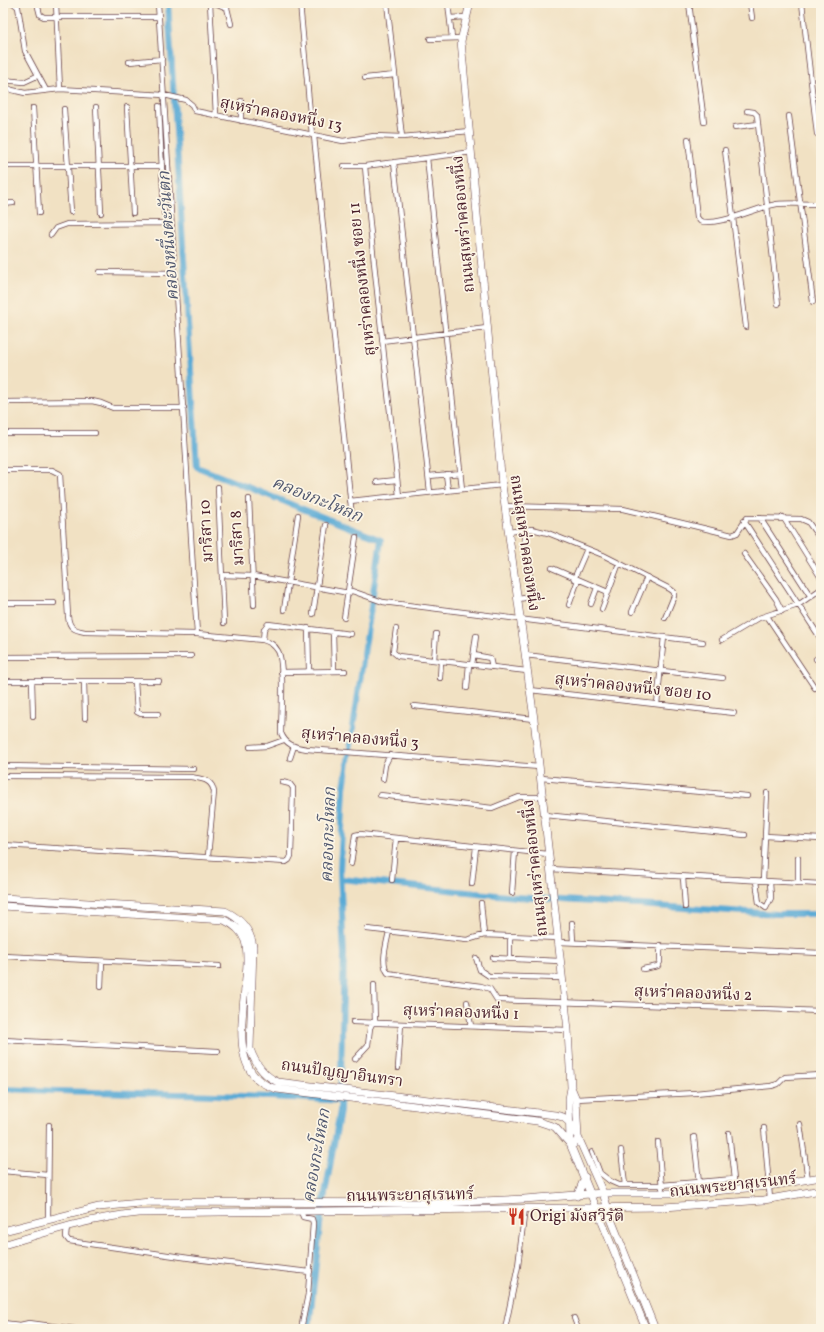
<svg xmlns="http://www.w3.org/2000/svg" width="824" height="1332" viewBox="0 0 824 1332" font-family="Vollkorn,'Noto Serif Thai',serif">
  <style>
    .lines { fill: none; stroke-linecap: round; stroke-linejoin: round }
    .canal { stroke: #5aaad5; stroke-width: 6 }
    .street-casing { stroke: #633c42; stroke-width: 6 }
    .secondary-casing { stroke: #633c42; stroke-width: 8 }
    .street { stroke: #fff; stroke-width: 4.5 }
    .secondary { stroke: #fff; stroke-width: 7 }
    .labels { text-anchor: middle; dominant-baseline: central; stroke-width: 3.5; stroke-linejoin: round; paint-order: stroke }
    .street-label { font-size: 16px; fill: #4a1f2b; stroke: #fcf5e5 }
    .poi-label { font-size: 16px; fill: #4a1f2b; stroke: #fcf5e5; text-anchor: start }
    .water-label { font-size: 17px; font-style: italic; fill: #50576f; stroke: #fcf5e5 }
  </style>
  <rect width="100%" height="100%" fill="#fcf5e5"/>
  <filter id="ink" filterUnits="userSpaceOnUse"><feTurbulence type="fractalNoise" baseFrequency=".025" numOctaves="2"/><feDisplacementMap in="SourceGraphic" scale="8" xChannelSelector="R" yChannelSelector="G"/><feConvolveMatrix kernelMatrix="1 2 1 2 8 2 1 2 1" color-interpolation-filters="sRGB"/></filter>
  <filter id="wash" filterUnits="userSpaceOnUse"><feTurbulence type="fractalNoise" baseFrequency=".012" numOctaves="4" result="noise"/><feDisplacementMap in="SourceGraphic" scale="16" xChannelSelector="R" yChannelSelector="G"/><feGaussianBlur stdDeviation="0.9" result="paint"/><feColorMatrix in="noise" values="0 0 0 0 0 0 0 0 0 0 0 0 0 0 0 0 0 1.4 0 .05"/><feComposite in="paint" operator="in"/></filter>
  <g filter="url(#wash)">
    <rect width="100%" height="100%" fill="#f1e1c3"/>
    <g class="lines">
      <!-- canal -->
      <path class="canal" d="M 168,3 L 197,467 L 381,540 L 344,788 L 340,870 L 344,955 L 340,1111 L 321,1216 L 309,1329
        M 341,879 L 516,897 L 777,914 L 821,914
        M 3,1089 C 115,1094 228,1093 341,1101"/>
    </g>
  </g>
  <g filter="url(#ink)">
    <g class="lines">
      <defs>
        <path id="street" d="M 13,3 L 18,7 L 25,51 L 46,90
          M 56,3 L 60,89
          M 158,3 L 197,634
          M 210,3 L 216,115
          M 215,3 L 227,8 L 231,24
          M 300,3 L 312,135
          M 387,3 L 402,137
          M 448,3 L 452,38
          M 689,3 L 704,122
          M 750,3 L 752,18
          M 802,3 L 817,134
          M 38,7 L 40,15 L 44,17 L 158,17
          M 450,18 L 466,17
          M 430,39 L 461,38
          M 129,62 L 162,59
          M 365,78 L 395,75
          M 3,80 L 24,82 L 37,76
          M 3,85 L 12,90 L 25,93 L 60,89 L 164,95 L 186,100 L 192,105 L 195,111 L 343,141 L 374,136 L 402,137 L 470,131
          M 241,101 L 241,121
          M 159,106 L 164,213
          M 96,107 L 101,213
          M 127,107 L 133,213
          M 33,108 L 39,213
          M 64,109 L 71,212
          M 747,111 L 754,112 L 757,115 L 778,304
          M 789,116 L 813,302
          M 735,127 L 758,124
          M 314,136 L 352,517
          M 688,139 L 697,217 L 700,221 C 718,227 757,207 777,204 C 791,203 806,204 821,204
          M 725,150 L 746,327
          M 427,158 L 462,489
          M 394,162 L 430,492
          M 3,166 L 161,166
          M 344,166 L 365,166
          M 365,166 L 370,225 L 399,496
          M 365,166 L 472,152
          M 3,204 L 13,203
          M 51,235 L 56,228 L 67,224 L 171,223
          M 100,272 L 175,273
          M 382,341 L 487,328
          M 3,402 L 92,401 L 101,403 L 113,408 L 184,408
          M 3,433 L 95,433
          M 3,470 L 52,470 L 60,474 L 68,616 C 69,628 74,630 85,632 L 197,634 L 263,640 C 269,642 274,644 278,651 C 285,663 281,716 281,733 C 286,745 294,747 307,749 L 540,767
          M 446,474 L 448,490
          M 429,476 L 461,473
          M 377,482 L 397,480
          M 218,487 L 224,623
          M 249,499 L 254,605
          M 350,501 L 502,485
          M 504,506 L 623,509 L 732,535 L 737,533 L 747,518 L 801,519 L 808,522 L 821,540
          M 783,517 L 821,578
          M 760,518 L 811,597
          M 744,521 L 821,639
          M 508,532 L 532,529 L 548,533 L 603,555 L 670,589 L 674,592 L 674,596 L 665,618
          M 744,554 L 776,599 L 782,611
          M 552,568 L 608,592
          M 222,575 L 253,576 L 349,593
          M 574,579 L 587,549
          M 347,592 L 352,591 L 383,602 L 703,642
          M 519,599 L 530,597 L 532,591 L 523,529
          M 3,603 L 54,603
          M 591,604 L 597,588
          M 569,605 L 578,580
          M 602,609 L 619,563
          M 284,610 L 298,515
          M 632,612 L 647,577
          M 313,614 L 326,525
          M 767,616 L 815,688
          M 344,618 L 356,537
          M 308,628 L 309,671
          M 396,629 L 393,652 L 398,656 L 527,671
          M 333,632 L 334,671
          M 263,640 L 264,629 L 268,624 L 351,634
          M 722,640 L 759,618 L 798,605 L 821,589
          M 474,655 L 490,658 L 492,667
          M 525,655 L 723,678
          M 3,657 L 191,656
          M 816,659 L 821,656
          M 434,660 L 436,634
          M 472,665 L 476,636
          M 281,672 L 345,671
          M 440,678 L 441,661
          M 3,681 L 159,681
          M 32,681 L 33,716
          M 84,681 L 85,718
          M 135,681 L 137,712 L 141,714 L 158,714
          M 467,688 L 469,664
          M 530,690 L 734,713
          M 657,704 L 664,637
          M 414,706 L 534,719
          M 250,747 L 267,746 L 284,740
          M 290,758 L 294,746
          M 3,766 L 194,769
          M 3,776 L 191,777 C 202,779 212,779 214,792 L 208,856
          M 541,778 L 747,796
          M 383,779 L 385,765 L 390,755
          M 380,795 L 492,808 L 519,797 L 543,797
          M 545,815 L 745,835
          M 765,836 L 821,839
          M 3,845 L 286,862 L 289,860 L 291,856 L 293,788 L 290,784 L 282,782
          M 351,864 L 355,835 L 360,834 L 548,854
          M 550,869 L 821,884
          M 683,877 L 685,907
          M 392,880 L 396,838
          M 756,881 L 759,903 L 766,908 L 771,898 L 770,882
          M 763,881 L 767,793
          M 798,883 L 798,858
          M 472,884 L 476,847
          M 512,893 L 515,851
          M 481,903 L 484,935
          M 572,923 L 573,942
          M 367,929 L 467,940 L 484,935 L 558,938
          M 389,931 C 387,943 380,962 388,973 L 432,980 L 481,986 L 490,989 L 497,1000 L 821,1011
          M 559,942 L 821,953
          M 3,956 L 219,966
          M 476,958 L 480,970 L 489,976 L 562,978
          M 493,958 L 560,961
          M 510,959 L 510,937
          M 643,969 L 658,966 L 660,962 L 660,945
          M 374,985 L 375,1023
          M 101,987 L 102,961
          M 467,1002 L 471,1026
          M 353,1022 L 568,1030
          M 3,1040 L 218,1051
          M 355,1059 L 368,1045 L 370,1028 L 373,1022
          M 398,1068 L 401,1024
          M 576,1099 L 695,1093 L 771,1086 L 778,1084 L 785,1077 L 821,1075
          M 800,1124 L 808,1180
          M 764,1128 L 770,1199
          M 729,1133 L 735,1189
          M 694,1137 L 700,1192
          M 658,1142 L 662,1188
          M 621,1150 L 625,1185
          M 592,1152 L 600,1173 L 610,1181 L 619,1185 L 662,1185 L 734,1179
          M 3,1171 L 48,1175
          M 301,1211 L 303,1217 L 312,1219 L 313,1223 L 308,1294 L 301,1329
          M 48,1218 L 49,1125
          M 67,1226 L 66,1237 L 69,1241 L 203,1260 L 310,1272
          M 574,1318 L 578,1329
          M 3,1323 L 20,1325 L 21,1329
          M 20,1325 L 29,1323 L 75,1329
          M 505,1329 L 518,1266 L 525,1208"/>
        <path id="secondary" d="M 470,3 L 461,41 L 502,485 L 534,719 L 568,1030 L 571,1087 L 576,1099 L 578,1137 L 577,1141 L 574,1144 L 570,1144
          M 3,898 L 225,911 C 240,918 250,929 253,946 L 250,1049 C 255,1063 264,1076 278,1082 L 555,1115 L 563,1117 L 570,1123 L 578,1137 L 603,1193 L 611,1219 L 655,1329
          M 3,906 L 224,920 C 233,924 242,931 245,941 C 256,981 215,1074 277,1089 L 537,1121 L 555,1127 L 570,1144 L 646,1329
          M 570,1144 L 569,1099 L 571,1088
          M 577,1196 L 585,1177
          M 3,1231 L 99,1207 L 150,1202 L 439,1203 L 524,1199 L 603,1193 L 692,1193 L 769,1186 L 821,1177
          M 3,1245 C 50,1231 90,1218 139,1213 L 664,1207 L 764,1200 L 821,1190"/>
      </defs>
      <!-- street casing -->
      <use href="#street" class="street-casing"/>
      <!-- secondary casing -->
      <use href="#secondary" class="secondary-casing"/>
      <!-- street -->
      <use href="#street" class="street"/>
      <!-- secondary -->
      <use href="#secondary" class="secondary"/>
    </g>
  </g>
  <!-- icons -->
  <defs>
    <symbol id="restaurant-bare" viewBox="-9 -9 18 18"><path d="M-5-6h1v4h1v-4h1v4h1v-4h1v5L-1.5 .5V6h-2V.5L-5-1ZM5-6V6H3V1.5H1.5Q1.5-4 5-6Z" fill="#c8321e" stroke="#fcf5e5" stroke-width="2.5" paint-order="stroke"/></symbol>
  </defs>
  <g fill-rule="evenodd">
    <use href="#restaurant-bare" x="504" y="1204" width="25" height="25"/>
  </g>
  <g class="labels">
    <!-- street labels -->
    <g class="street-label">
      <text transform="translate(281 115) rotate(11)">สุเหร่าคลองหนึ่ง 13</text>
      <text transform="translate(464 224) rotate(-95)">ถนนสุเหร่าคลองหนึ่ง</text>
      <text transform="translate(363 279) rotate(-96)">สุเหร่าคลองหนึ่ง ซอย 11</text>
      <text transform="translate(207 531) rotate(-93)">มาริสา 10</text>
      <text transform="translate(238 538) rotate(-93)">มาริสา 8</text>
      <text transform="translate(524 543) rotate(82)">ถนนสุเหร่าคลองหนึ่ง</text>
      <text transform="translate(633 688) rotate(6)">สุเหร่าคลองหนึ่ง ซอย 10</text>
      <text transform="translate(360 739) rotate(5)">สุเหร่าคลองหนึ่ง 3</text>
      <text transform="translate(536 868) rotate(-96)">ถนนสุเหร่าคลองหนึ่ง</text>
      <text transform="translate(693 994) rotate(2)">สุเหร่าคลองหนึ่ง 2</text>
      <text transform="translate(461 1013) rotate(2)">สุเหร่าคลองหนึ่ง 1</text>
      <text transform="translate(342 1074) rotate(8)">ถนนปัญญาอินทรา</text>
      <text transform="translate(733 1186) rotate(-6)">ถนนพระยาสุเรนทร์</text>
      <text transform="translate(410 1196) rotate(-1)">ถนนพระยาสุเรนทร์</text>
    </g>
    <!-- poi labels -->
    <g class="poi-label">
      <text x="530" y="1217">Origi มังสวิรัติ</text>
    </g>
    <!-- water labels -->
    <g class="water-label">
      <text transform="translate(169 236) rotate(-94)">คลองหนึ่งตะวันตก</text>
      <text transform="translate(317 500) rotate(22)">คลองกะโหลก</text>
      <text transform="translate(329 835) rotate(-88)">คลองกะโหลก</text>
      <text transform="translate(317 1156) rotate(-80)">คลองกะโหลก</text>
    </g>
  </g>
  <!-- margin -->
  <rect width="824" height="1332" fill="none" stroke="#fcf5e5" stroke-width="16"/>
</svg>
